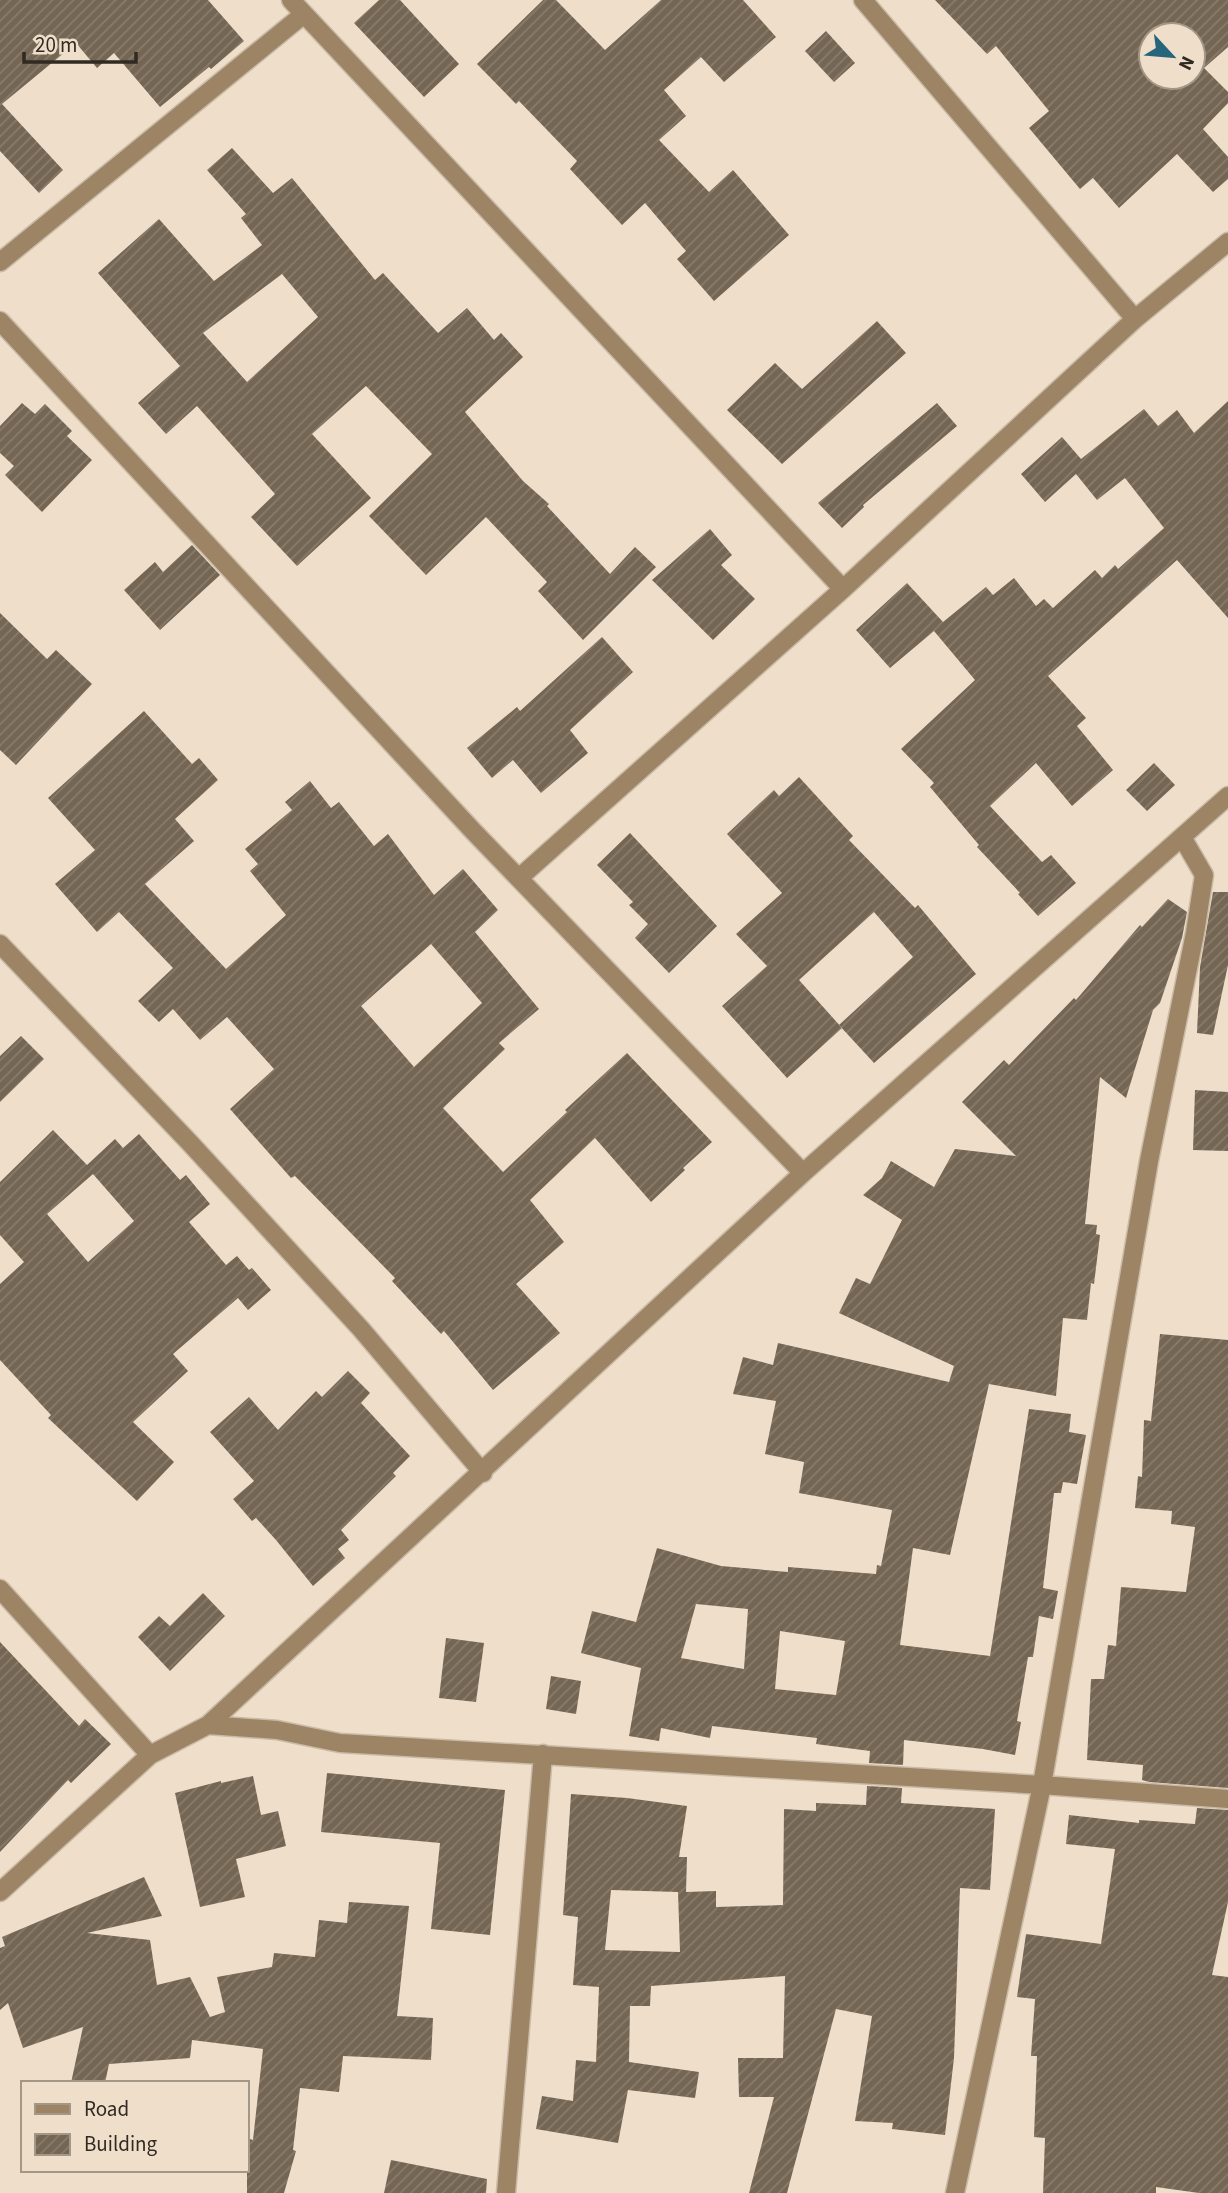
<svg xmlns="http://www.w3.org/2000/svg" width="1228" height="2193" viewBox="0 0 1228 2193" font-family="'Source Sans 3',sans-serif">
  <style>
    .building { fill: url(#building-hatch); fill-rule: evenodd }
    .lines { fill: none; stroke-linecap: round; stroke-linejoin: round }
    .minor-casing { stroke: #c9bba8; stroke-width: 21 }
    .minor { stroke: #9c8465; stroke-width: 18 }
  </style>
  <defs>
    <pattern id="building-hatch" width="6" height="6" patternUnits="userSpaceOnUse" patternTransform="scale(1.75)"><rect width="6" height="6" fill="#746653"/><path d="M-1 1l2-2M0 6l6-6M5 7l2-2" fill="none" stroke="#877c6e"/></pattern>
  </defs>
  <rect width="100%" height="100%" fill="#efdfca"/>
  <!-- building -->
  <path class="building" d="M 0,0 L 208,0 L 244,41 L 211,69 L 209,67 L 160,107 L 114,53 L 97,68 L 76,43 L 2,104 L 63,170 L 39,193 L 0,151 Z
    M 379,0 L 400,0 L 459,64 L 424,97 L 354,23 Z
    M 543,0 L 556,0 L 605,50 L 661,0 L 743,0 L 776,37 L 724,82 L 701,57 L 664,90 L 686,116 L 659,140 L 709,192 L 733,170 L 789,235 L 714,301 L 677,259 L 686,251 L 645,203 L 622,225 L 570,169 L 577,161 L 519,101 L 516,104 L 477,64 Z
    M 935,0 L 1228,0 L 1228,47 L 1204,68 L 1228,92 L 1228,103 L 1203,129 L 1228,157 L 1228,179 L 1213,192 L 1177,154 L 1119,208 L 1093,178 L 1080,189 L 1029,128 L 1049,111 L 996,46 L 987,54 ZM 1151,35 L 1193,35 L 1193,77 L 1151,77 Z
    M 826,31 L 855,63 L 834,82 L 805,51 Z
    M 232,148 L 273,193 L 292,178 L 375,280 L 383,273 L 438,333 L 467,308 L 494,340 L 501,333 L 523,357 L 465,412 L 523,481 L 549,504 L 547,506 L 610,574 L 635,547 L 656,567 L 583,640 L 538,591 L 547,582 L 486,517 L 426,575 L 369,516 L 432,454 L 366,386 L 312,434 L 371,498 L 297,566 L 251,517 L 275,494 L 197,406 L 166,434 L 138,403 L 180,366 L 98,273 L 159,219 L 214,281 L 262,245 L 241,218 L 246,214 L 207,170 ZM 282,274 L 318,317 L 247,382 L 203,333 Z
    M 877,321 L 906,353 L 782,464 L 727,410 L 775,363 L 802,389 Z
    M 1228,401 L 1228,618 L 1177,560 L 1048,676 L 1086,718 L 1077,726 L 1113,770 L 1072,806 L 1036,763 L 990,806 L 1042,862 L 1051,855 L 1076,883 L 1038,916 L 1018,894 L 1020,893 L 977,847 L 979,845 L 930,787 L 934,783 L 901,749 L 975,680 L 934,631 L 890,668 L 856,630 L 907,583 L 943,622 L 986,587 L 993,595 L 1014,578 L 1036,606 L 1044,599 L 1053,608 L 1095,570 L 1102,578 L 1115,565 L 1118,569 L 1164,528 L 1125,478 L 1097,500 L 1076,474 L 1045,502 L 1021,474 L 1062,437 L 1081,459 L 1144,409 L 1158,426 L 1177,410 L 1194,433 Z
    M 22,403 L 35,414 L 45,404 L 72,431 L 67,436 L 92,460 L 42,512 L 5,475 L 14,466 L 0,453 L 0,426 Z
    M 937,403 L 957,426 L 863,505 L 864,507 L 842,528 L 818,503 Z
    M 710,529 L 732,555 L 721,565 L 755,599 L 713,640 L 652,580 Z
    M 192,545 L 220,575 L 160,630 L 124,590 L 155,562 L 163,572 Z
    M 0,613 L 47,659 L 56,650 L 92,684 L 16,765 L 0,750 Z
    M 602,637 L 633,672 L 570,730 L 588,753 L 541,793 L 513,760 L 492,778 L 467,748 L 517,707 L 520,711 Z
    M 144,711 L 192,764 L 199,758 L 218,780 L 175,819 L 194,841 L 145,884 L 226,969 L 286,915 L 250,871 L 258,864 L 245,849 L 292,810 L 285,802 L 310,781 L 331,808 L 339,802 L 374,846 L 388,834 L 434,895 L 463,869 L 498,910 L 475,932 L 539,1009 L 499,1043 L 505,1049 L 443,1108 L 503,1172 L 567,1112 L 565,1110 L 627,1053 L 712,1142 L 683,1168 L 685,1170 L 651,1202 L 595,1138 L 530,1200 L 564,1242 L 516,1284 L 560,1333 L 493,1390 L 444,1331 L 441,1334 L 392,1281 L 395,1278 L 295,1176 L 291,1178 L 230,1109 L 274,1069 L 227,1017 L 200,1040 L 173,1009 L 159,1022 L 138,1001 L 173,968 L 119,912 L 97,932 L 55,884 L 95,850 L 48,798 ZM 431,944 L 482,1003 L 414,1067 L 361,1006 Z
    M 1154,763 L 1175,785 L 1147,811 L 1126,790 Z
    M 799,777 L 853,836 L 849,840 L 915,908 L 918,905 L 976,974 L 874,1063 L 839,1025 L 913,957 L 874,912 L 799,980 L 842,1028 L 787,1078 L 722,1006 L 767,966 L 736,934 L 782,893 L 727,834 L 774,790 L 779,796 Z
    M 630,833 L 717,926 L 669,973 L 635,938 L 648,924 L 629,905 L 633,902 L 597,865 Z
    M 1213,892 L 1228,892 L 1228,965 L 1213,1035 L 1197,1033 L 1200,967 Z
    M 1168,899 L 1187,912 L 1182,938 L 1160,1003 L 1153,1010 L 1126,1098 L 1100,1077 L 1085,1224 L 1097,1225 L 1096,1234 L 1100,1235 L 1094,1284 L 1091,1283 L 1087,1320 L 1063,1318 L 1056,1396 L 989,1384 L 950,1555 L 913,1548 L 900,1645 L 990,1656 L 1029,1409 L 1071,1414 L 1069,1432 L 1086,1435 L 1077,1484 L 1063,1482 L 1061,1493 L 1054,1493 L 1043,1588 L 1058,1591 L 1053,1619 L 1039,1616 L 1033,1657 L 1028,1657 L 1017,1721 L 1021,1722 L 1015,1755 L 983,1749 L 904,1740 L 903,1765 L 869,1763 L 870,1751 L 816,1744 L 817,1738 L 712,1726 L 710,1738 L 661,1728 L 659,1741 L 629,1736 L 641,1668 L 581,1653 L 592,1611 L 636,1622 L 657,1548 L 721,1566 L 788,1572 L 788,1567 L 876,1574 L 877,1565 L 881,1566 L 892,1510 L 799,1493 L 804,1462 L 765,1454 L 776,1401 L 733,1394 L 743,1357 L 773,1365 L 778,1343 L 949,1382 L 954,1366 L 839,1313 L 856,1278 L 870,1284 L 902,1220 L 863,1195 L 882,1178 L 891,1161 L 934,1187 L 955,1149 L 1016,1156 L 962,1102 L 1004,1060 L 1009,1065 L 1074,998 L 1076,1000 L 1140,925 L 1142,927 ZM 696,1604 L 748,1609 L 744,1669 L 681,1658 ZM 780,1631 L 845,1641 L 836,1695 L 775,1689 Z
    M 21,1036 L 44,1059 L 0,1102 L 0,1056 Z
    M 1195,1090 L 1228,1092 L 1228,1151 L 1193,1150 Z
    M 53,1130 L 87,1165 L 115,1139 L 123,1148 L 139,1134 L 180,1180 L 186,1175 L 210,1204 L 189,1222 L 226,1265 L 237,1256 L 249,1270 L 252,1268 L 271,1290 L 248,1310 L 238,1298 L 173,1354 L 188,1371 L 133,1422 L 174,1462 L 137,1501 L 48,1418 L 51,1415 L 0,1360 L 0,1284 L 24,1262 L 0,1235 L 0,1182 ZM 93,1174 L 134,1221 L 88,1262 L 47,1214 Z
    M 1160,1334 L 1228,1340 L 1228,1788 L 1149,1782 L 1142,1780 L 1143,1765 L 1087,1760 L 1091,1679 L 1104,1679 L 1108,1645 L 1116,1646 L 1121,1587 L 1186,1592 L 1195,1527 L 1171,1524 L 1172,1511 L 1135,1508 L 1138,1476 L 1142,1477 L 1144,1420 L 1151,1421 Z
    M 348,1371 L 370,1393 L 361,1403 L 410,1456 L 393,1473 L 396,1476 L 341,1530 L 349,1540 L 338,1549 L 345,1558 L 313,1586 L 276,1540 L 256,1518 L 252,1521 L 233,1499 L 254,1481 L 210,1432 L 249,1397 L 278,1430 L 316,1391 L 322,1397 Z
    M 203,1593 L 225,1616 L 170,1671 L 138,1637 L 159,1616 L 170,1626 Z
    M 446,1638 L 484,1643 L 476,1702 L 439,1698 Z
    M 0,1642 L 79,1726 L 85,1719 L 111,1744 L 71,1783 L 68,1780 L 0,1852 Z
    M 551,1676 L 581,1681 L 576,1714 L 546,1709 Z
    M 327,1773 L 505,1790 L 490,1935 L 431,1929 L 440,1843 L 321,1832 Z
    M 253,1776 L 261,1815 L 278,1811 L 286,1846 L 236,1859 L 245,1897 L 200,1907 L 175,1793 L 221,1781 L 221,1783 Z
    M 867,1786 L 902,1788 L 901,1803 L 995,1809 L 990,1890 L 960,1888 L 954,2058 L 945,2135 L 892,2129 L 893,2123 L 855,2121 L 872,2016 L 836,2009 L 787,2193 L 749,2193 L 774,2097 L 739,2097 L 738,2058 L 783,2058 L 785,1976 L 651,1986 L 650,2006 L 630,2006 L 629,2062 L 699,2072 L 695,2098 L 628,2090 L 618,2143 L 536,2129 L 542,2096 L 573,2101 L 576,2060 L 596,2062 L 599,1987 L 573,1985 L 578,1917 L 563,1915 L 571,1794 L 627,1798 L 687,1806 L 679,1857 L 687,1857 L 686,1892 L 716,1891 L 716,1907 L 783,1905 L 784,1809 L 816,1811 L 816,1803 L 866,1805 ZM 611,1890 L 678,1892 L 680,1952 L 605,1950 Z
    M 1197,1808 L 1228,1810 L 1228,1902 L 1212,1975 L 1228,1977 L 1228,2193 L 1199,2193 L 1156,2187 L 1156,2193 L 1043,2193 L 1045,2138 L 1034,2137 L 1037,2056 L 1031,2056 L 1035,1999 L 1017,1997 L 1026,1934 L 1101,1944 L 1115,1849 L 1066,1844 L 1069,1815 L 1139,1823 L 1139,1820 L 1195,1824 Z
    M 144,1877 L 162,1916 L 87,1933 L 150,1940 L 157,1985 L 190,1977 L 210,2017 L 225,2012 L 217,1977 L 272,1967 L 274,1953 L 315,1957 L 319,1920 L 347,1923 L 349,1902 L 409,1906 L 397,2016 L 433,2018 L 431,2060 L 343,2056 L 339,2092 L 300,2088 L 293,2150 L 296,2151 L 284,2193 L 247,2193 L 247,2138 L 253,2140 L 263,2049 L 192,2040 L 190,2058 L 109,2064 L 105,2083 L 71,2083 L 83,2027 L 23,2048 L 8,2003 L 0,2010 L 0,1948 L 5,1946 L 2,1937 Z
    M 391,2160 L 487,2179 L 486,2193 L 384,2193 Z"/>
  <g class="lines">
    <defs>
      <path id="minor" d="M 291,0 L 843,589
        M 863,0 L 1135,319
        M 0,262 L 304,14
        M 0,321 L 474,832 L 803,1173
        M 519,878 L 843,589 L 1135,319 L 1228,242
        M 0,944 L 190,1143 L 361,1329 L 483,1473
        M 0,1589 L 150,1755
        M 208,1725 L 277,1730 L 340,1743 L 1042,1785 L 1228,1799
        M 0,1892 L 150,1755 L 208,1725 L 803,1173 L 1228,796
        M 506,2193 L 543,1754
        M 955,2193 L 1042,1785 L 1149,1161 L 1195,933 L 1204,875 L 1182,837"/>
    </defs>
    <!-- minor casing -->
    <use href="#minor" class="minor-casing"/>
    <!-- minor -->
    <use href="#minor" class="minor"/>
  </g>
  <!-- legend -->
  <rect x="21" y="2081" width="228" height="91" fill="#efdfca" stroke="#a39787" stroke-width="2"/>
  <rect x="35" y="2104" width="35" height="10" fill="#9c8465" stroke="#a39787" stroke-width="2"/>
  <text x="84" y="2116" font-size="21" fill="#302a22">Road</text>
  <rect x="35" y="2134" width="35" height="21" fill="url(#building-hatch)" stroke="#a39787" stroke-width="2"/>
  <text x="84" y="2151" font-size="21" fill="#302a22">Building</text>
  <!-- north arrow -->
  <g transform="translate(1172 56) rotate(116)"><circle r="33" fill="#efdfca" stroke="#a39787" stroke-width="2"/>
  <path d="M0-5L12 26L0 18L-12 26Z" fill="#26657b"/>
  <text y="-10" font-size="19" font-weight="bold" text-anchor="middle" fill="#302a22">N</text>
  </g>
  <!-- scale -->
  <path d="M24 52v10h112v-10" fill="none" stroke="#302a22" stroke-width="3.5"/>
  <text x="35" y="52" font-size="21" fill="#302a22" stroke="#efdfca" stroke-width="5" paint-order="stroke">20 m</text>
</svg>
